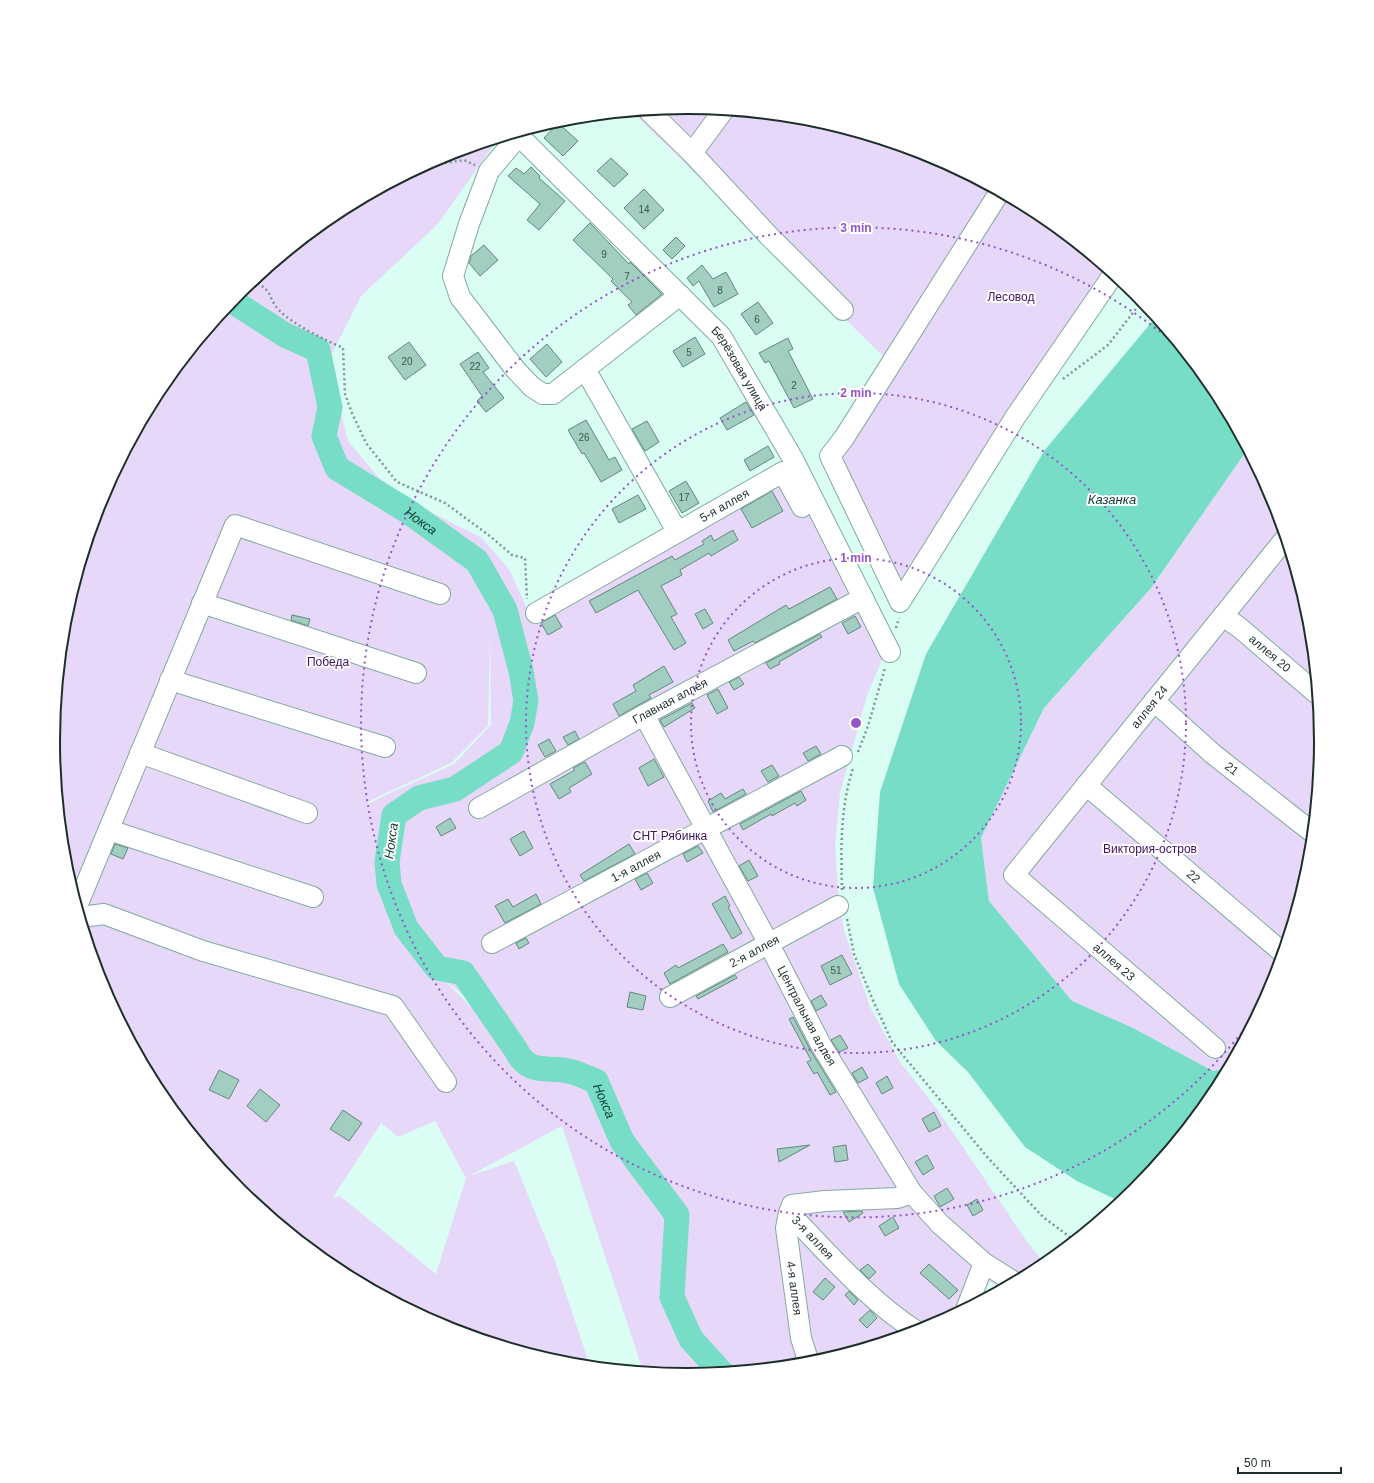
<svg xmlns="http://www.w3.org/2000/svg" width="1374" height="1483" viewBox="0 0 1374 1483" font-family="Arial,sans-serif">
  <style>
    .green { fill: #e7d8f9; fill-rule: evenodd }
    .water { fill: #78ddc6 }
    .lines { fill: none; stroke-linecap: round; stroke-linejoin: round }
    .river { stroke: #78ddc6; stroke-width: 25 }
    .building { fill: #a2cdc1; stroke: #60897e }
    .minor-casing { stroke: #81aba0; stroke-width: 22 }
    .path { stroke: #7b968f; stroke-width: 2.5; stroke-dasharray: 2 3; stroke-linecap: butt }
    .minor { stroke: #fff; stroke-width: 20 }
    .ring { fill: none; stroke: #9455cb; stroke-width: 2; stroke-dasharray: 2 4 }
    .labels { text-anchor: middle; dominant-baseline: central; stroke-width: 4; stroke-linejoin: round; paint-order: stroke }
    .number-label { font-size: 10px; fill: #3e5650 }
    .park-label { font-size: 12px; fill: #3f1160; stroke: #fff }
    .street-label { font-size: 12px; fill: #1d2f2a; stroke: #fff }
    .water-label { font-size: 13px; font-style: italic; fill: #0c3c33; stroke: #fff }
    .rim { fill: none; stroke: #1d2f2a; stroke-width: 2 }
    .centre { fill: #9455cb; stroke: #fff; stroke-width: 2 }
    .ring-label { font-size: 12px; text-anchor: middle; font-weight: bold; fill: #9455cb; stroke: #fff; stroke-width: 4; stroke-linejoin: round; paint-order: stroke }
  </style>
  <rect width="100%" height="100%" fill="#dafdf4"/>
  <!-- green -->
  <path class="green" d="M 687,108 L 811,120 L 930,156 L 1039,214 L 1121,281 L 1014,423 L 900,611 L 824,454 L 884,357 L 633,113 Z
    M 498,139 L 438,224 L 361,296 L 328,362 L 348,441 L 379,478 L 415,504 L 482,538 L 509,569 L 529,613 L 783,468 L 885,652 L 867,696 L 840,793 L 835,845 L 839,904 L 844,930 L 870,1007 L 900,1062 L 937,1109 L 1028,1243 L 1045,1264 L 1001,1289 L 989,1281 L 981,1300 L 929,1327 L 810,1363 L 687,1375 L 643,1371 L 562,1126 L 469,1176 L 514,1161 L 555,1261 L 590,1366 L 563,1363 L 444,1327 L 335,1269 L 239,1190 L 160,1094 L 101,984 L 65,865 L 53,741 L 65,618 L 101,499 L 160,389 L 239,293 L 335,214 L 445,156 ZM 490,634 L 491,725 L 454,764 L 369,803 L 362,816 L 369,801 L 451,763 L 488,726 ZM 440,976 L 482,1011 L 528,1078 L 481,1017 ZM 435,1121 L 466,1178 L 436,1274 L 340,1196 L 332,1199 L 381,1123 L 398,1137 Z
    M 1247,450 L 1273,499 L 1309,618 L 1321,742 L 1309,865 L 1273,984 L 1228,1068 L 1213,1071 L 1131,1027 L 1072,1001 L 989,901 L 981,838 L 1044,708 L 1151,588 Z"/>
  <!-- water -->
  <path class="water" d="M 1155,318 L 1214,389 L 1247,450 L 1151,588 L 1044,708 L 981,838 L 989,901 L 1072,1001 L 1131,1027 L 1213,1071 L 1228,1068 L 1214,1094 L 1135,1190 L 1121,1202 L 1077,1181 L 1025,1147 L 968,1072 L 936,1041 L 899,984 L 873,888 L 880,792 L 926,654 L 1044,451 Z"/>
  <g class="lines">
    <!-- river -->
    <path class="river" id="s1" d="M 232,301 L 285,335 L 318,350 L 330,407 L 324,436 L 337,468 L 409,512 L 477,561 L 505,610 L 521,671 L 526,701 L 522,723 L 511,752 L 455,789 L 419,798 L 394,815 L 387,862 L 389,884 L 406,928 L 437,968 L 463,973 L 516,1050 C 529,1076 546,1066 569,1071 C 578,1073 587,1078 596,1081 L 622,1141 L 677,1215 L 672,1297 L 691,1339 L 721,1372"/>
  </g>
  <!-- building -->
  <path class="building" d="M 558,123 L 578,141 L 563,156 L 544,138 Z
    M 611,158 L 628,174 L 614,187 L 597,171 Z
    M 531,167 L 540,176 L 539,178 L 565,201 L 539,230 L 527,220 L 540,204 L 508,176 L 516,168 L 524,174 Z
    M 644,189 L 664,210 L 644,229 L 624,208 Z
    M 590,223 L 629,264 L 630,262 L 662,294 L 636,315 L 628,305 L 632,302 L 611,281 L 613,279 L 573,240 Z
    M 676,237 L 685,246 L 672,259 L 663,250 Z
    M 484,245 L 498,260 L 480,276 L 469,263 L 471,256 Z
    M 702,265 L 713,279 L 726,272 L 738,294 L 714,307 L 699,281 L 693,286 L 687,278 Z
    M 758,302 L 773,323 L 756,335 L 741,314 Z
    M 695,337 L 705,354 L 683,367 L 673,351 Z
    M 788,338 L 793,349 L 788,351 L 813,399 L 794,408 L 769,361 L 765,363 L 759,353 Z
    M 409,342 L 426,365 L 405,380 L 388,357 Z
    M 547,344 L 562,362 L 546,377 L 530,359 Z
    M 478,352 L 489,368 L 483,372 L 504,398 L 486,412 L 477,401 L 482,396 L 460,364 Z
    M 746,402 L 754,415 L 727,430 L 720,418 Z
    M 586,420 L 609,460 L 615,457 L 622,470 L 601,482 L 584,453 L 582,454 L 568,430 Z
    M 647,421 L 659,442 L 645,451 L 632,429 Z
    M 768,446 L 774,457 L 750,471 L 744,460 Z
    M 686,481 L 699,503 L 682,513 L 669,491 Z
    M 772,491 L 783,511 L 752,528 L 741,509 Z
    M 638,495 L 646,509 L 619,523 L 612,509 Z
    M 733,530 L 738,540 L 711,556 L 709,553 L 680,570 L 682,575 L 661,586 L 677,614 L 671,617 L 686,643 L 674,650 L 638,590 L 596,613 L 589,601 L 672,556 L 675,560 L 704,544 L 702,541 L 711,535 L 714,541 Z
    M 830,587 L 837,599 L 755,643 L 753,641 L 734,651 L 728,640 L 786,605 L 789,609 Z
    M 705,609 L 713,623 L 703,629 L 695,614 Z
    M 292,615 L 310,619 L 308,626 L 291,620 Z
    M 555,615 L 562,627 L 548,635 L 541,623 Z
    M 855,616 L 861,627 L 848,634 L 842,623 Z
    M 820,634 L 822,637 L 779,662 L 780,664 L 770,669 L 766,663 Z
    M 664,666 L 673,682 L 649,695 L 651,698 L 619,716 L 613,704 L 636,691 L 633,685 Z
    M 739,677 L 744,684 L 734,690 L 729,682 Z
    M 718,689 L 728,708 L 717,714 L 707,695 Z
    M 692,703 L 695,708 L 664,727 L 660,720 Z
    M 575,731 L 579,739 L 568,745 L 563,737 Z
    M 549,739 L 556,751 L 545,757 L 538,745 Z
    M 816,746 L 821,754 L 808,761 L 803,753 Z
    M 654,759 L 664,777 L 648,786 L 639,768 Z
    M 585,762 L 592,774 L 569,788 L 571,792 L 559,799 L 550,784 L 575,770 L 573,768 Z
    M 772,765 L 779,776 L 768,782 L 761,771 Z
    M 743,789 L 746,794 L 713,812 L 708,801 L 721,793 L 725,799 Z
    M 801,791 L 806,800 L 797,806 L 795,803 L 772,816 L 771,814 L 743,830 L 740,824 Z
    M 450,818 L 456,828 L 441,836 L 436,827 Z
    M 524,831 L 533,848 L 520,856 L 510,839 Z
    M 115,844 L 128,848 L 123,859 L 111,854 Z
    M 629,844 L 635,854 L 584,881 L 580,875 Z
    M 698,846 L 703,853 L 687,862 L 683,854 Z
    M 749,860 L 758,876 L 748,881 L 739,866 Z
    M 647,873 L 653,883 L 641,890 L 635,879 Z
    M 536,894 L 541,904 L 505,923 L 495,906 L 508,899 L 513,907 Z
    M 725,896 L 730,906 L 728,907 L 742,933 L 732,939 L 712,904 Z
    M 526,938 L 529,943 L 519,949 L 516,943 Z
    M 723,944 L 728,952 L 670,984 L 664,973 L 676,965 L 678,968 Z
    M 842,955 L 852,974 L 830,985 L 821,966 Z
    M 735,975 L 737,978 L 698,999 L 696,996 Z
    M 630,992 L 646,996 L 643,1010 L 627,1007 Z
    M 821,995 L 827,1005 L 816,1011 L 811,1001 Z
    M 793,1017 L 811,1051 L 836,1092 L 830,1095 L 817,1072 L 814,1074 L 807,1062 L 811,1060 L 789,1019 Z
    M 840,1035 L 848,1048 L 839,1052 L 831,1040 Z
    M 862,1067 L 868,1078 L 858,1083 L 852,1073 Z
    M 219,1070 L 239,1080 L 229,1099 L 209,1090 Z
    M 887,1076 L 893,1088 L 882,1094 L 876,1083 Z
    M 260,1089 L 280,1105 L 266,1122 L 247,1106 Z
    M 343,1110 L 362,1123 L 349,1141 L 330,1129 Z
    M 934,1112 L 941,1126 L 929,1132 L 922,1119 Z
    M 810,1145 L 779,1162 L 777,1149 Z
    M 846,1145 L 848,1160 L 835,1162 L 833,1147 Z
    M 927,1155 L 934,1168 L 923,1175 L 915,1162 Z
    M 947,1188 L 954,1199 L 940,1207 L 934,1196 Z
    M 977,1199 L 983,1210 L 973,1216 L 967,1205 Z
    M 862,1211 L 863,1213 L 849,1222 L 843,1212 Z
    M 893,1217 L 899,1228 L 885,1236 L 879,1226 Z
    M 868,1264 L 876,1272 L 869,1279 L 860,1270 Z
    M 929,1264 L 958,1290 L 949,1299 L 920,1273 Z
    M 825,1278 L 835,1287 L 823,1300 L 813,1292 Z
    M 849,1291 L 858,1300 L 854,1305 L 845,1295 Z
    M 870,1310 L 877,1318 L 867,1328 L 859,1320 Z"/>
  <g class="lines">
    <defs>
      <g id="minor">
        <path d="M 649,111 L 692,153 L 768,235 L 843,310"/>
        <path d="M 522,132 L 489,171 L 469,224 L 453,276 L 460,297 L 515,369 L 532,387 L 543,394 L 553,394 L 680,295"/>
        <path id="s2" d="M 520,137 L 721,336 L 793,459 L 890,652"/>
        <path d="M 692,153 L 723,111"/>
        <path d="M 999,193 L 844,438 L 830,456 L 900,602 L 1016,416 L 1113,275"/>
        <path d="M 585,369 L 674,526"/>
        <path d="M 202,603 L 416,673"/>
        <path id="s3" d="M 536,613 L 783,472 L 802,507"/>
        <path id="s4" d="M 1223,616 L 1240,628 L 1316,693"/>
        <path d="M 170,680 L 385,747"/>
        <path id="s5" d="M 1154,701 L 1213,754 L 1312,832"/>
        <path id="s6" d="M 644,715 L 769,944 L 821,1045 L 912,1193 L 940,1224 L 984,1263 L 1014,1282"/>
        <path d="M 140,753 L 307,813"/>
        <path id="s7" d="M 1086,785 L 1282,952"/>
        <path id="s8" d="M 479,808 L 644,715 L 863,598"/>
        <path d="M 109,830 L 313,897"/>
        <path d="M 77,906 L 235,525 L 440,594"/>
        <path d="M 81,917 L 104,914 L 203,951 L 393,1006 L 446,1082"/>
        <path id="s9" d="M 492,943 L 842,756"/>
        <path id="s10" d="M 670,997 L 838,906"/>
        <path id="s11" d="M 1215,1048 L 1014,875 L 1285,539"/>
        <path id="s12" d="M 912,1193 L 897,1198 L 825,1201 L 792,1205 L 789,1213 C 829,1254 868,1300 916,1331"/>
        <path id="s13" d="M 789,1213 L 786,1228 L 801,1338 L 809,1363"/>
        <path d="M 967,1307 L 984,1263"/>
      </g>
    </defs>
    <!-- minor casing -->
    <use href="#minor" class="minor-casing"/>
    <!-- path -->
    <path class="path" d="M 425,166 L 464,160 L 475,165
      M 253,281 C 274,291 267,297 279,310 C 292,324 325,340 343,348 L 345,394 L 352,413 L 366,443 L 397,482 L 445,503 L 490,536 L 512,555 L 525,558 L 527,599
      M 1063,379 L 1108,345 L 1142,301
      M 896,628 L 899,618
      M 858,752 L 868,726 L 885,668
      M 842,890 C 841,848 840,809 853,768
      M 847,919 L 854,954 L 872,998 L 892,1042 L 988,1158 L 1043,1217 L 1074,1240"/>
    <!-- minor -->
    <use href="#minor" class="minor"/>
  </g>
  <!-- distance rings -->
  <g class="ring">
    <circle cx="856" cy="723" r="165"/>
    <circle cx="856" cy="723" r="330"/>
    <path d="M1256 1014A495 495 0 1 1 1181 349"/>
  </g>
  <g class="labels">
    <!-- number labels -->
    <g class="number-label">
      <text x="644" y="209">14</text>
      <text x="604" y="254">9</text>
      <text x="627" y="276">7</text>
      <text x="720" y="290">8</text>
      <text x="757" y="319">6</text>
      <text x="689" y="352">5</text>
      <text x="407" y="361">20</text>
      <text x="475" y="366">22</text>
      <text x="794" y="385">2</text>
      <text x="584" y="437">26</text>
      <text x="684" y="497">17</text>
      <text x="836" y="970">51</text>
    </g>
    <!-- park labels -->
    <g class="park-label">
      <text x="1011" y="297">Лесовод</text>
      <text x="328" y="662">Победа</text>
      <text x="670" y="836">СНТ Рябинка</text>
      <text x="1150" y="849">Виктория-остров</text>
    </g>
    <!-- street labels -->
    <g class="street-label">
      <text stroke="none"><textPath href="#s2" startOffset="320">Берёзовая улица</textPath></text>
      <text stroke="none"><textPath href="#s3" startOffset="217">5-я аллея</textPath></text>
      <text stroke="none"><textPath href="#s4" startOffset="60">аллея 20</textPath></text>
      <text stroke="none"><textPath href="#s8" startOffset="219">Главная аллея</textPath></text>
      <text stroke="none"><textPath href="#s11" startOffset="481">аллея 24</textPath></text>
      <text stroke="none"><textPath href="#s5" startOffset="103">21</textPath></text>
      <text stroke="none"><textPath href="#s9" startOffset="163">1-я аллея</textPath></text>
      <text stroke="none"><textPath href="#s7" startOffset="141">22</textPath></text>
      <text stroke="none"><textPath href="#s10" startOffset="96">2-я аллея</textPath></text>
      <text transform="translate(1114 962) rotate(41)">аллея 23</text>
      <text stroke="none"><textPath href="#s6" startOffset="342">Центральная аллея</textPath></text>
      <text stroke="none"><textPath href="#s12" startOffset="164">3-я аллея</textPath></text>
      <text stroke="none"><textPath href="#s13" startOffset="76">4-я аллея</textPath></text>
    </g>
    <!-- water labels -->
    <g class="water-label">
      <text x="1112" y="499">Казанка</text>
      <text stroke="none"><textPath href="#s1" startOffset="321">Нокса</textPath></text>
      <text transform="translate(391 841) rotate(-82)">Нокса</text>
      <text stroke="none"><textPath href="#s1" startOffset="1126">Нокса</textPath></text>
    </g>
  </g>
  <!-- crop -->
  <path d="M0 0H1374V1483H0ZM60 741a627 627 0 1 1 1254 0a627 627 0 1 1-1254 0Z" fill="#fff" fill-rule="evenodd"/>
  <path class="rim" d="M60 741a627 627 0 1 1 1254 0a627 627 0 1 1-1254 0Z"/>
  <circle cx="856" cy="723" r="6" class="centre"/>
  <g class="ring-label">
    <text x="856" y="232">3 min</text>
    <text x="856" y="397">2 min</text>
    <text x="856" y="562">1 min</text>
  </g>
  <!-- scale -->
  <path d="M1238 1467v6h103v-6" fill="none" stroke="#1d2f2a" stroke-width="2"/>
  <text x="1244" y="1467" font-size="12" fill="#1d2f2a" stroke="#ffffff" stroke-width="3" paint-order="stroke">50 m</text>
</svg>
